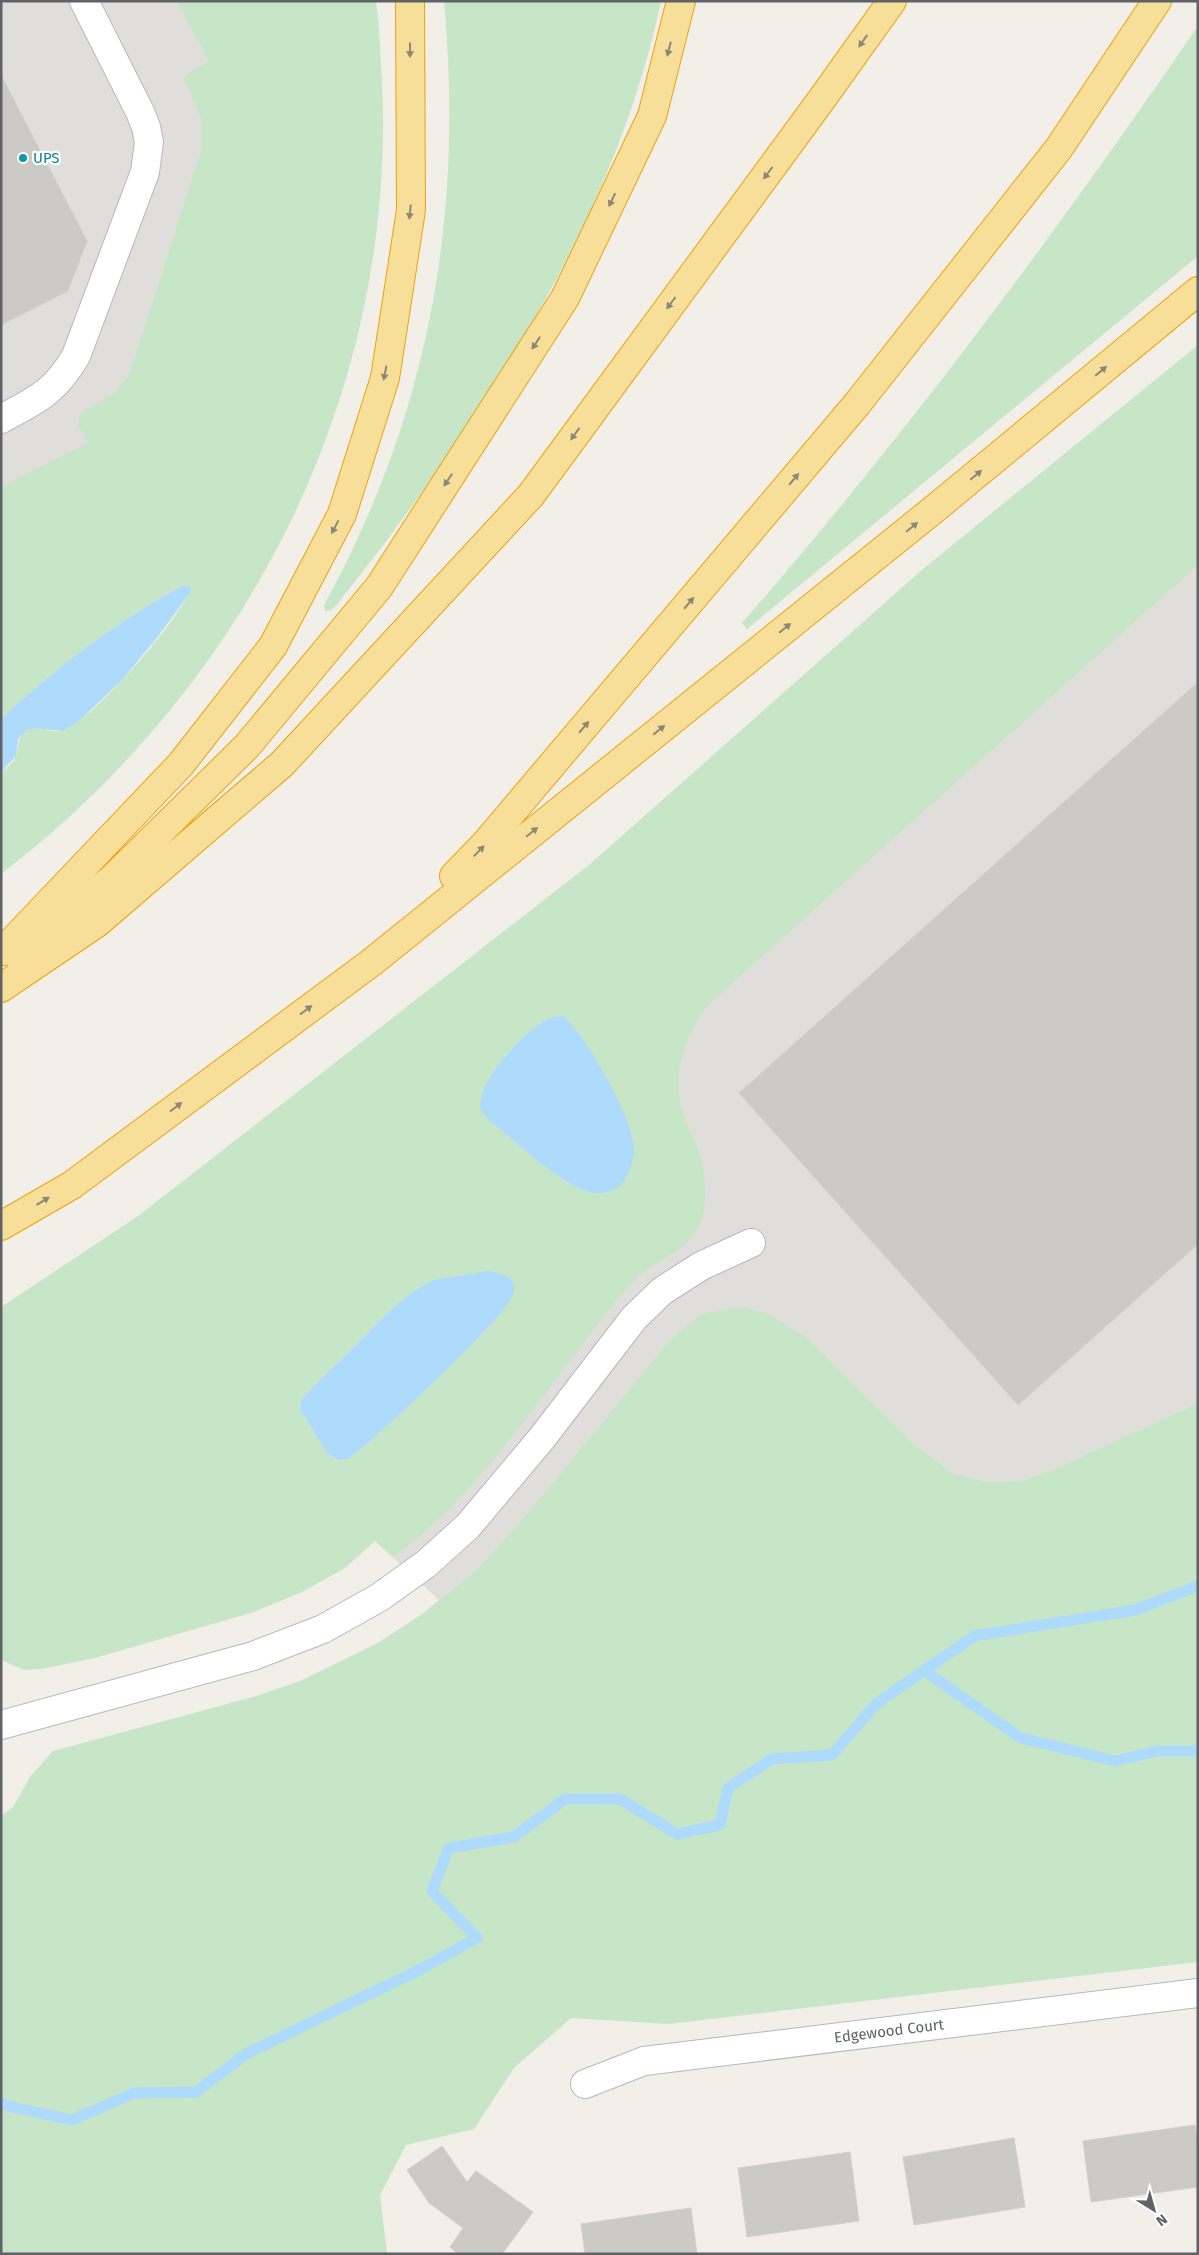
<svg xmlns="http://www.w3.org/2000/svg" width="1199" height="2255" viewBox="0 0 1199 2255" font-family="'Fira Sans',sans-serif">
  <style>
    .industrial { fill: #e0deda }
    .green { fill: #c7e6c7; fill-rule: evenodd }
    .water { fill: #aedbfb }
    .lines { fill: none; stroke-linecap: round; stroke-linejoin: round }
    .stream { stroke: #aedbfb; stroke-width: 11 }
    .building { fill: #cccac5; stroke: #d5d0c7 }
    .minor-casing { stroke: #b5b8bc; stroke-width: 30 }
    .highway-casing { stroke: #eca30d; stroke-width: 30 }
    .minor { stroke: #fff; stroke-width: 28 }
    .highway { stroke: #f7de99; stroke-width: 28 }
    .oneway { fill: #8d8876 }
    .culture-dot { fill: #0f9aa8; stroke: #fff; stroke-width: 2 }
    .labels { text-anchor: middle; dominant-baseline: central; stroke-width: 4.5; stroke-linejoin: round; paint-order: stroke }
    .culture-label { font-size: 15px; fill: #0d838f; stroke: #fff; text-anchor: start }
    .street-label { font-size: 15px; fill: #5f6367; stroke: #fff }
  </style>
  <rect width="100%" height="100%" fill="#f1efe8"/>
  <!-- industrial -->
  <path class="industrial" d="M 1,1 L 222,1 L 255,67 L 110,469 L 1,524 Z
    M 1198,478 L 1198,1403 L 1059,1467 L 1022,1481 L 989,1482 L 953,1473 L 915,1445 L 877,1409 L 668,1342 L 537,1502 L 478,1569 L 439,1600 L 375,1541 L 366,1236 Z"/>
  <!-- green -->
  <path class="green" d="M 177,1 L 376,1 C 380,28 380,54 382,81 C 397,393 247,686 1,874 L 1,772 C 7,768 14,762 16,755 C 20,746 16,739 25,731 C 36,722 53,735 65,730 C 97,715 177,622 191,589 L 184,585 C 117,621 56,667 1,719 L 1,487 L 88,443 L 79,426 L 78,418 L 86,409 L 112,395 L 129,376 L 202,148 L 202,121 L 184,78 L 191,71 L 209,62 Z
    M 444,1 L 661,1 C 619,202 505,381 384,544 C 371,561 358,578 344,595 C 341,599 337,606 332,609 C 330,611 328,611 325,611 L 324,605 C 429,414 464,217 444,1 Z
    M 1198,26 L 1198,256 L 747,629 L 742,623 C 907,434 1056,233 1198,26 Z
    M 1198,345 L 1198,565 L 707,1006 C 685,1036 672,1071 682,1109 C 685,1122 692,1134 697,1147 C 705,1168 708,1197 702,1218 C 692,1252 656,1258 634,1281 C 613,1303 595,1328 577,1352 C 532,1409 483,1481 428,1529 C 417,1539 405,1548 393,1557 L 375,1541 L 345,1568 L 302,1592 L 254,1612 L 95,1658 L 42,1669 L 24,1670 L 1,1660 L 1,1307 L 138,1216 L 589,865 L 923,569 ZM 552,1017 L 565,1181 L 523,1150 L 483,1113 L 505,1056 L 535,1027 ZM 457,1275 L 490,1327 L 361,1449 L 348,1459 L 338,1460 L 328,1454 L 300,1410 L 301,1400 L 310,1390 L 395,1306 L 434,1280 Z
    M 742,1307 L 768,1314 L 806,1337 L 915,1445 L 953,1473 L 989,1482 L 1022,1481 L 1059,1467 L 1198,1403 L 1198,1962 L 669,2024 L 571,2018 L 514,2068 L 474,2129 L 406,2145 L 380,2195 L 387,2254 L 1,2254 L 1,1816 L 13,1807 L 30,1777 L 53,1751 L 253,1697 L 300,1681 L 378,1643 L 422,1614 L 478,1569 L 537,1502 L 668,1342 L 701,1314 Z"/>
  <!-- water -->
  <path class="water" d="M 184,585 L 191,587 L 190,593 L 156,639 L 122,680 L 78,722 L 63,731 L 34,728 L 26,730 L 18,739 L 16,756 L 1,772 L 1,719 C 56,667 117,621 184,585 Z
    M 564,1016 C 587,1038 630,1114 634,1145 C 635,1160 628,1182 615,1189 C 602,1196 590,1194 576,1187 C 548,1171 522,1149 498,1127 C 493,1123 485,1118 482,1111 C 470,1088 530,1023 553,1017 C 556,1016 561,1017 564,1016 Z
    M 487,1271 C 499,1273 516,1275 514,1291 C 511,1314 386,1427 361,1449 L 348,1459 L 338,1460 L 328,1454 L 300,1410 L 301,1400 L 310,1390 L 395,1306 L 414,1291 L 434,1280 Z"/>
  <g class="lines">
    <!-- stream -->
    <path class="stream" d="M 926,1672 L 1021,1738 L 1115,1761 L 1157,1751 L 1198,1751
      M 1,2102 L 8,2106 L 72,2120 L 134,2093 L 196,2092 L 246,2054 L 421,1969 L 477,1938 L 432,1891 L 449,1848 L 514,1837 L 565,1799 L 620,1799 L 677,1834 L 720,1825 L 728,1788 L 772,1759 L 832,1755 L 876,1704 L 974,1636 L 1135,1610 L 1198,1586"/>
  </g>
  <!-- building -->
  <path class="building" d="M 1,75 L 87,241 L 68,291 L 1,325 Z
    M 1198,682 L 1198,1244 L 1018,1405 L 739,1093 Z
    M 1195,2125 L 1198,2146 L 1198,2187 L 1091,2202 L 1083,2141 Z
    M 1014,2138 L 1025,2207 L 914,2225 L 903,2157 Z
    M 442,2146 L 467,2182 L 476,2171 L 533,2212 L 502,2254 L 458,2254 L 450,2247 L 463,2228 L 429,2203 L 407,2170 Z
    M 850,2152 L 859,2221 L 747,2237 L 738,2168 Z
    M 691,2208 L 697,2254 L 585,2254 L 581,2224 Z"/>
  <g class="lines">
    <defs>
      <path id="minor" d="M 1,419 C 37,400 55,392 76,356 L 145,172 L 149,142 L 146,127 L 140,112 L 84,1
        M 1,1725 L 253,1656 L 323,1629 L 380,1597 L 426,1564 L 468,1526 L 542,1438 L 634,1318 L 662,1291 L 701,1266 L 751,1243
        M 585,2084 L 644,2061 L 1198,1993"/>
      <path id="highway" d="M 454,876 L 485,844 L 857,404 L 1059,148 L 1157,1
        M 3,951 L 181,764 L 273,646 L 342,514 L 385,378 L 411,210 L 410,1
        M 19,957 L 112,879 L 247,746 L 379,587 L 565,298 L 652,116 L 681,1
        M 1,988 L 97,923 L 282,764 L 531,495 L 819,103 L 892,1
        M 1,1226 L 72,1185 L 372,962 L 938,506 L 1198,291"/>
    </defs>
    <!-- minor casing -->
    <use href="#minor" class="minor-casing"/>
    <!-- highway casing -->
    <use href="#highway" class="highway-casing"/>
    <!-- minor -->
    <use href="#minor" class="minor"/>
    <!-- highway -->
    <use href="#highway" class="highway"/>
  </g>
  <!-- one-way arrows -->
  <defs><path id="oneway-solid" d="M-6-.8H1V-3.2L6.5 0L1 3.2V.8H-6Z" transform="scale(1.25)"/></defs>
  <g class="oneway">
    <use href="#oneway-solid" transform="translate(863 41) rotate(125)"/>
    <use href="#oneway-solid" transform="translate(669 49) rotate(104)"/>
    <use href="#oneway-solid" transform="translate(410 50) rotate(90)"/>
    <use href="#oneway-solid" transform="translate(768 173) rotate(127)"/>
    <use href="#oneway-solid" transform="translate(612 200) rotate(115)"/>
    <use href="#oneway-solid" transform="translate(410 212) rotate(96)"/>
    <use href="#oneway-solid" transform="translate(671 303) rotate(127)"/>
    <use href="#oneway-solid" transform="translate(536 343) rotate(123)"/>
    <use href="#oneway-solid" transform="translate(1101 371) rotate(-40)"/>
    <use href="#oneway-solid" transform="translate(385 373) rotate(101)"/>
    <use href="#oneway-solid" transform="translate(575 434) rotate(126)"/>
    <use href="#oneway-solid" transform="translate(976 475) rotate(-40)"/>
    <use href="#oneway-solid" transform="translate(794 479) rotate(-50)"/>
    <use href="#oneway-solid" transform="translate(448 480) rotate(123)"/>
    <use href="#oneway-solid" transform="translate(335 527) rotate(118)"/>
    <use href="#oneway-solid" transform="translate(912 527) rotate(-39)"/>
    <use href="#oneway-solid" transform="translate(689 603) rotate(-50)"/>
    <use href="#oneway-solid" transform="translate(785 628) rotate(-39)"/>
    <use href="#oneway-solid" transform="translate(584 727) rotate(-50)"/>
    <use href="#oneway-solid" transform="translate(659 730) rotate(-39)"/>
    <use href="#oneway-solid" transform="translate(532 832) rotate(-39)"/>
    <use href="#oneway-solid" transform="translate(479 851) rotate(-46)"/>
    <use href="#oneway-solid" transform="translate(306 1010) rotate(-37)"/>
    <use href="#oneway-solid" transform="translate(176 1107) rotate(-37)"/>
    <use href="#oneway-solid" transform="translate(43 1201) rotate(-31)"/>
  </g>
  <!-- markers -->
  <circle class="culture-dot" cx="23" cy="158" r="5"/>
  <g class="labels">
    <!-- culture labels -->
    <g class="culture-label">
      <text x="33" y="158">UPS</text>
    </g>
    <!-- street labels -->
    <g class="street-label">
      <text transform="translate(889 2031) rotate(-7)">Edgewood Court</text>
    </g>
  </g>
  <!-- border -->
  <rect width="1199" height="2255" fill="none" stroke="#5f6367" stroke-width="5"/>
  <!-- north arrow -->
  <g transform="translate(1154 2210) rotate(143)" stroke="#ffffff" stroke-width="4" paint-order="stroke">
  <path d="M0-4L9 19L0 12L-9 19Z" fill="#5f6367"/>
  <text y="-8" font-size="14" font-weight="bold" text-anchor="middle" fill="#5f6367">N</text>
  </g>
</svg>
